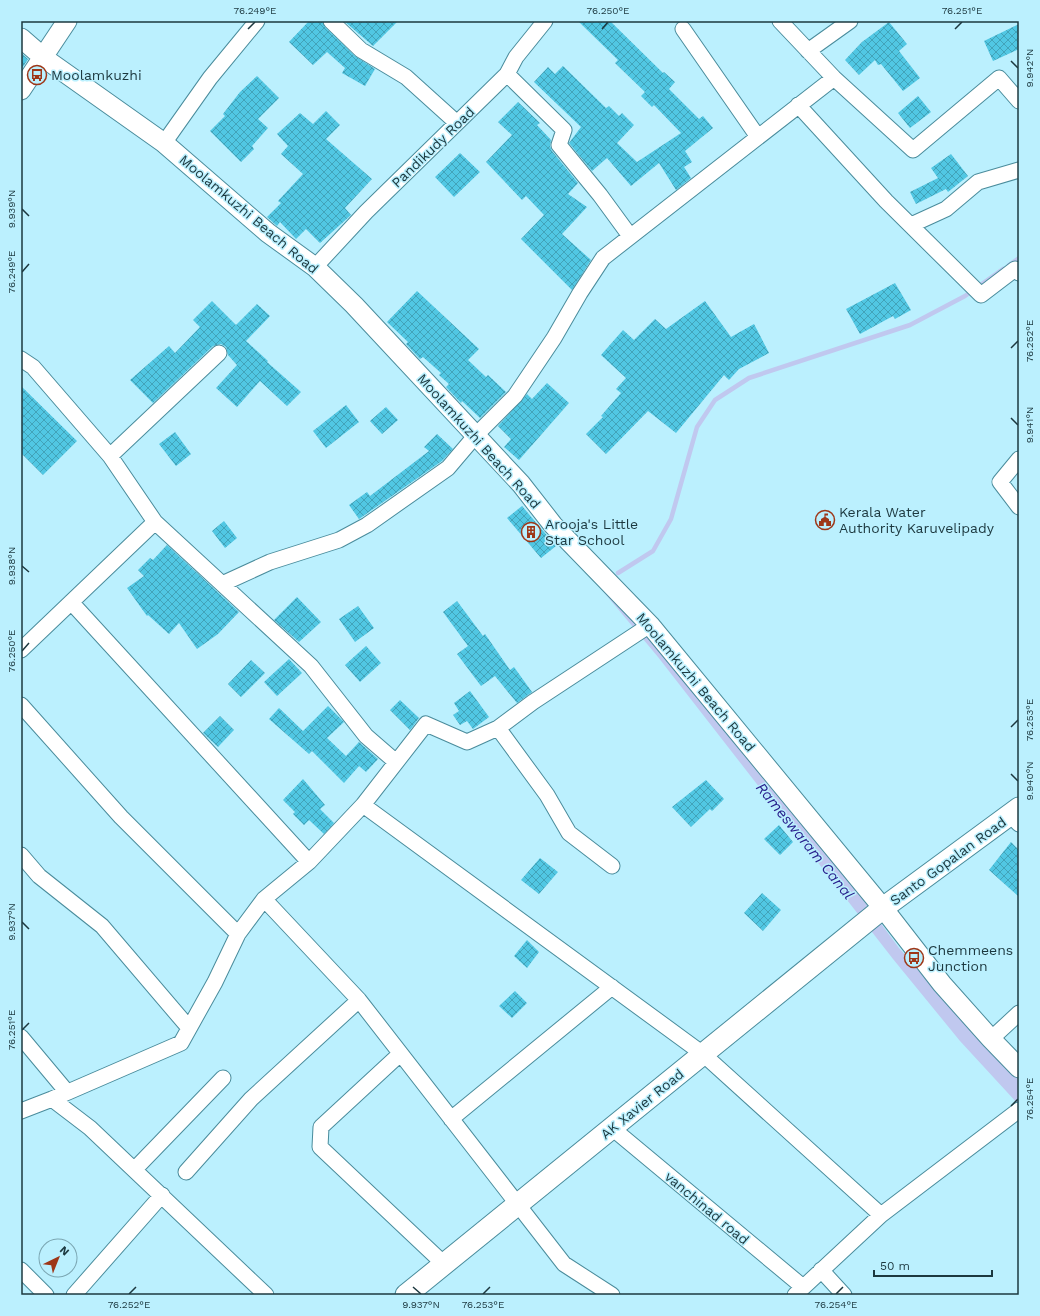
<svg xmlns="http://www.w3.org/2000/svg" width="1040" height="1316" viewBox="0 0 1040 1316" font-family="'Work Sans',sans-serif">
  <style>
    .water { fill: #c0c8ef }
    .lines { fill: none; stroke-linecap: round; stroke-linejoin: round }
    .stream { stroke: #c0c8ef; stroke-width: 4.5 }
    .building { fill: url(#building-cross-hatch) }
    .minor-casing { stroke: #4a8c9c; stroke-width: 17 }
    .tertiary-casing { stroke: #4a8c9c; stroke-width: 21 }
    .secondary-casing { stroke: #4a8c9c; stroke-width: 23 }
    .minor { stroke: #fff; stroke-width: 15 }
    .tertiary { stroke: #fff; stroke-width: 19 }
    .secondary { stroke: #fff; stroke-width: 21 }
    .ticks { fill: none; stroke: #1c383f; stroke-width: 1.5 }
    .labels { text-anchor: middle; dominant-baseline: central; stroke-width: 3; stroke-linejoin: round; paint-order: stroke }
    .poi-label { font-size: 14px; fill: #1c383f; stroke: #bbf0fe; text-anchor: start }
    .street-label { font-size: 14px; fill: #1c383f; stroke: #bbf0fe }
    .water-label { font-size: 15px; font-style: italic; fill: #29208d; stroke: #bbf0fe }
    .neatline { fill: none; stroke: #1c383f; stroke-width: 1.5 }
    .ticks-label { font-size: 10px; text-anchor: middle; fill: #1c383f }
  </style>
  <defs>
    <pattern id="building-cross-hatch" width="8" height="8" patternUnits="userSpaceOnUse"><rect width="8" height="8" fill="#51c7e3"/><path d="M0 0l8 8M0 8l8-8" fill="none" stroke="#42a3b9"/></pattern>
  </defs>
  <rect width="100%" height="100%" fill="#bbf0fe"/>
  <!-- water -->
  <path class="water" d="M 480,444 L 658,647 L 865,902 L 899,948 L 976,1037 L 1019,1080 L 1019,1105 L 960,1041 L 893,959 L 658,657 Z"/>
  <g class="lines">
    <!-- stream -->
    <path class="stream" d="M 1009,265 L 1019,258
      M 618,573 L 653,551 L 671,519 L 697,427 L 715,400 L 749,378 L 910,325 L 965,296 L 1003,269"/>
  </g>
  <!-- building -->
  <path class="building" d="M 309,21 L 322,21 L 325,27 L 355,56 L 375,69 L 365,86 L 342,73 L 345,68 L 327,52 L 313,65 L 289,42 Z
    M 344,21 L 398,21 L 373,46 Z
    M 578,21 L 610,21 L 663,73 L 664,72 L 675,82 L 669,89 L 699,119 L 703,116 L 713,128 L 685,151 L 692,162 L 684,167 L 691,178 L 676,190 L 659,163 L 631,186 L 607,158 L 592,171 L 569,143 L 581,127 L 534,82 L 548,67 L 555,74 L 563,66 L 606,108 L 609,106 L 619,116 L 622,113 L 634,125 L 617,143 L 637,162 L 681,133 L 654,105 L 652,107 L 641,96 L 645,92 L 615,63 L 618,60 Z
    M 889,22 L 907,44 L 899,51 L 920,78 L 903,91 L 881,64 L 878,65 L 875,60 L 859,75 L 845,60 L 862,42 Z
    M 1019,24 L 1019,49 L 993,61 L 984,41 Z
    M 21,53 L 28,59 L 21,70 Z
    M 257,76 L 279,98 L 258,119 L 268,128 L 252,146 L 254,149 L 241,162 L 210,131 L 225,116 L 223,114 L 240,92 Z
    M 918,96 L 931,112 L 910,128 L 898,113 Z
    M 518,102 L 540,123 L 537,125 L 551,140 L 550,146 L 552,151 L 578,183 L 568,194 L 587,207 L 562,234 L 591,260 L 572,290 L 521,239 L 544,215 L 526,196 L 522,200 L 486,162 L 512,135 L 498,122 Z
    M 326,111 L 340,125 L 326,139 L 372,179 L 345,208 L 351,215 L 320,243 L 306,229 L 296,239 L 280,222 L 277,226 L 267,217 L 281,203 L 278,201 L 303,174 L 281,154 L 288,146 L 277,134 L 300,113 L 313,124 Z
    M 460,153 L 480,172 L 454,197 L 435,177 Z
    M 951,154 L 968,176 L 948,192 L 946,189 L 916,204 L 910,192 L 938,178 L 931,168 Z
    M 895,283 L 911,310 L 895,319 L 893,316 L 860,334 L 846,309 Z
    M 417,291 L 479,349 L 468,360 L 486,377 L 488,375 L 506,392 L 480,418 L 462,401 L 461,403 L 446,387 L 449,384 L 439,375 L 441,373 L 423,357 L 420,359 L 406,344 L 408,342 L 387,322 Z
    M 212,301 L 236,325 L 257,304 L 270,316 L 246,341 L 268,361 L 267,362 L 301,392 L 287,406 L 260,381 L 237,407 L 216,388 L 237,365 L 228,355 L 226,347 L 221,344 L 213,346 L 153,403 L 130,380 L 169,346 L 175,353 L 200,327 L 193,320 Z
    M 705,301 L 731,337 L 754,324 L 769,353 L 739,369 L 729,380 L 724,375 L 676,433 L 648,411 L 606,454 L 586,434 L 603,417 L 601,416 L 621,393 L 616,389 L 626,378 L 601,355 L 623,330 L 634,340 L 655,319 L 666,329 Z
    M 547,383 L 569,403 L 519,460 L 504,447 L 511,439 L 498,426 L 527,394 L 532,399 Z
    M 21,386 L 77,441 L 43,475 L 21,453 Z
    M 346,405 L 359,422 L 326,448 L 313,431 Z
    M 386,407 L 398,420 L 382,434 L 370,421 Z
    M 175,432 L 191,454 L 176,466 L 159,444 Z
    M 437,434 L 453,449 L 442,461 L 359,519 L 349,505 L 367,492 L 370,496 L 429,451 L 424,447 Z
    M 522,506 L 556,546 L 541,558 L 507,518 Z
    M 224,521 L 237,538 L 225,548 L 212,531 Z
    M 167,545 L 239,612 L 218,634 L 197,649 L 179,623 L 169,634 L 148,615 L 147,616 L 127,588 L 144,576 L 138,570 L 150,558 L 153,560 Z
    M 297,597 L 321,622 L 299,642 L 274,620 Z
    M 457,601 L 483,636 L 485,634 L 510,670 L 514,667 L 532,692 L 517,703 L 495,676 L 481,686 L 457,654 L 468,646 L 443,612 Z
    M 358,606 L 374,628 L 355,642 L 339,619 Z
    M 366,646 L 381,663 L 360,682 L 345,665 Z
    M 289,659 L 302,673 L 277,696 L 264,682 Z
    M 251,660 L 265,673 L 241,697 L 228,684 Z
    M 470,691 L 489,717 L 473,729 L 467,721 L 460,725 L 453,715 L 459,711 L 454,703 Z
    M 400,700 L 419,718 L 410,730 L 390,710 Z
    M 328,706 L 344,722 L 327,738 L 346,756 L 359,742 L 378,759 L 366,772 L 359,766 L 344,783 L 312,751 L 309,754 L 269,719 L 279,708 L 303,731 Z
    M 220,716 L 234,730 L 218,747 L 203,733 Z
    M 303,779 L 325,805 L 320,809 L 334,823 L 324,834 L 309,820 L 304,825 L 293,814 L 295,812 L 283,800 Z
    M 706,780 L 724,799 L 712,811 L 710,809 L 691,827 L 672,807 Z
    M 779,825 L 793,842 L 780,855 L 764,839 Z
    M 1011,842 L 1019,850 L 1019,897 L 989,870 Z
    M 540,858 L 558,872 L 539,894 L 521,880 Z
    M 762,893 L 781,910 L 763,931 L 744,913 Z
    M 527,940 L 539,952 L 527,968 L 514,956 Z
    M 515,991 L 527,1003 L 512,1018 L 499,1006 Z"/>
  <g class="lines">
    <defs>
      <path id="minor" d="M 331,21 L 361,50 L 406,77 L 457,123
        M 780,21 L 834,78 L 913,150 L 999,78 L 1019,101
        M 683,29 L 758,137
        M 808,51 L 850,21
        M 507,74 L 564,130 L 559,145 L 600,195 L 630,236
        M 798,105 L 886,201 L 981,295 L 1015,269 L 1019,273
        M 164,143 L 210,78 L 257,21
        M 911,225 L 946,209 L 978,182 L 1019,170
        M 315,267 L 366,212 L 507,74 L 516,57 L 545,21
        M 21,359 L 33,367 L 110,456 L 155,522 L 311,666 L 366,736 L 396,762
        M 110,456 L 219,353
        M 1019,459 L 1000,482 L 1019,507
        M 222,584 L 270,562 L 339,540 L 367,525 L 448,468 L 476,435 L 515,396 L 554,338 L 580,293 L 603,258 L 834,78
        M 71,602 L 309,862
        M 21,650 L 155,522
        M 21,705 L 121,817 L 238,934
        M 498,728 L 547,795 L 569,833 L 612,866
        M 363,805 L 703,1054 L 881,1215
        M 1010,815 L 1019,824
        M 21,855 L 39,876 L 102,926 L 189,1028
        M 264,899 L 359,1000 L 564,1264 L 612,1295
        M 21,1037 L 67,1092
        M 991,1039 L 1019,1013
        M 400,1054 L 321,1127 L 320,1147 L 444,1264
        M 52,1099 L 90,1128 L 266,1295
        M 21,1111 L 52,1099 L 181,1043 L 215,982 L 238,934 L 264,899 L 309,862 L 363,805 L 426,724 L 467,742 L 498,728 L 533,702 L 650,625
        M 451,1119 L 612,987
        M 612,1128 L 803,1287
        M 135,1169 L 223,1078
        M 186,1172 L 251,1099 L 359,1000
        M 21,1270 L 46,1295
        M 821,1270 L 844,1295
        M 74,1295 L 162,1195
        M 795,1295 L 881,1215 L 1019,1110"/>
      <path id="tertiary" d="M 21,38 L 44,58 L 164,143 L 268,233 L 315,267 L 354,305 L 521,484 L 553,525 L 650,625 L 883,908 L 942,984 L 991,1039 L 1019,1068
        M 21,90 L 67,21"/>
      <path id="secondary" d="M 406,1295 L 883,908 L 1019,808"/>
    </defs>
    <!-- minor casing -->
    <use href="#minor" class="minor-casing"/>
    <!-- tertiary casing -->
    <use href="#tertiary" class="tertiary-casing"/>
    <!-- secondary casing -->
    <use href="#secondary" class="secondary-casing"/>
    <!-- minor -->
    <use href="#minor" class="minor"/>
    <!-- tertiary -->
    <use href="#tertiary" class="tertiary"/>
    <!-- secondary -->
    <use href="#secondary" class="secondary"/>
  </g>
  <!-- ticks -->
  <path class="ticks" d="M 248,29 L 255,22M 602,29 L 608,22M 955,29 L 962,22M 1011,61 L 1018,68M 22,209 L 29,216M 22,272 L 29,264M 1011,348 L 1018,341M 1011,418 L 1018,425M 22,566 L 29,572M 22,651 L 29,643M 1011,727 L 1018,720M 1011,774 L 1018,781M 22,922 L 29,929M 22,1030 L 29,1023M 1011,1106 L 1018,1099M 413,1287 L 421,1294M 129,1294 L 136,1287M 483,1294 L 490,1287M 836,1294 L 843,1287"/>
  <!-- icons -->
  <defs>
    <symbol id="bus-ring" viewBox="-11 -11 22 22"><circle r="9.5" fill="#bbf0fe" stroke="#9e3718" stroke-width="1.5"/><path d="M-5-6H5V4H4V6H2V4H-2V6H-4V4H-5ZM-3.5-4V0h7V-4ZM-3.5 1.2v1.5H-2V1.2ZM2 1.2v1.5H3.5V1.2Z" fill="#9e3718"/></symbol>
    <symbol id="civic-ring" viewBox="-11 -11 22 22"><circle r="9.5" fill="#bbf0fe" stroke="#9e3718" stroke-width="1.5"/><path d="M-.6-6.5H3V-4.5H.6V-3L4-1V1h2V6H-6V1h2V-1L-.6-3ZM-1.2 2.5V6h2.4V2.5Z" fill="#9e3718"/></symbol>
    <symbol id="building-ring" viewBox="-11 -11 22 22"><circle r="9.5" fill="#bbf0fe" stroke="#9e3718" stroke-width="1.5"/><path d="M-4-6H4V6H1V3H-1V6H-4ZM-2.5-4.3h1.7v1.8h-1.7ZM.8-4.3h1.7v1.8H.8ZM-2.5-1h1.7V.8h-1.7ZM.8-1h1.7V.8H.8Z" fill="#9e3718"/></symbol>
  </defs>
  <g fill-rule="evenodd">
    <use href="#bus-ring" x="26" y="64" width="22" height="22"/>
    <use href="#civic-ring" x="814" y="509" width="22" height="22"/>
    <use href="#building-ring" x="520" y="521" width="22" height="22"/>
    <use href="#bus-ring" x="903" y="947" width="22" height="22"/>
  </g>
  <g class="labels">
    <!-- poi labels -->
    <g class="poi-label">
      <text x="51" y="75">Moolamkuzhi</text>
      <text x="839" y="512">Kerala Water<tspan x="839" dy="16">Authority Karuvelipady</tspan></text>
      <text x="545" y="524">Arooja's Little<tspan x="545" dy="16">Star School</tspan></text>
      <text x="928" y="950">Chemmeens<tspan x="928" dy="16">Junction</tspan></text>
    </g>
    <!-- street labels -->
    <g class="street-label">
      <text transform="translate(433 147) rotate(-44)">Pandikudy Road</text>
      <text transform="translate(249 214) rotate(40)">Moolamkuzhi Beach Road</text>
      <text transform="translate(479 441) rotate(48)">Moolamkuzhi Beach Road</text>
      <text transform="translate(696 682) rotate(50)">Moolamkuzhi Beach Road</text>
      <text transform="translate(948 861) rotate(-36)">Santo Gopalan Road</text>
      <text transform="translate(642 1104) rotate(-39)">AK Xavier Road</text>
      <text transform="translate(707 1208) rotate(40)">vanchinad road</text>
    </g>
    <!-- water labels -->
    <g class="water-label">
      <text transform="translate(805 841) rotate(51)">Rameswaram Canal</text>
    </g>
  </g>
  <!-- border -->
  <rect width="1040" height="1316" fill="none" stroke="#bbf0fe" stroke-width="44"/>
  <!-- north arrow -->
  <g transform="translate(58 1258) rotate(43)"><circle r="19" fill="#bbf0fe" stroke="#7ba6b2"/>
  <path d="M0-3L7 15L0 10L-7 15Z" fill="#9e3718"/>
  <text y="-6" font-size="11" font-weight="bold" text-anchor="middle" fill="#1c383f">N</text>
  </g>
  <!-- scale -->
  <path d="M874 1270v6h118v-6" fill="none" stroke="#1c383f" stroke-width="2"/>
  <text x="880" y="1270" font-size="12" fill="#1c383f" stroke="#bbf0fe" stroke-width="3" paint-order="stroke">50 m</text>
  <rect x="22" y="22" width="996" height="1272" class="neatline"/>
  <g class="ticks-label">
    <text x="255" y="14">76.249°E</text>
    <text x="608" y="14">76.250°E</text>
    <text x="962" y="14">76.251°E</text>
    <text transform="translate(1029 68) rotate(-90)" y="4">9.942°N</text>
    <text transform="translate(11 209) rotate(-90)" y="4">9.939°N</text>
    <text transform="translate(11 272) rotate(-90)" y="4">76.249°E</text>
    <text transform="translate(1029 341) rotate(-90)" y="4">76.252°E</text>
    <text transform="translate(1029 425) rotate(-90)" y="4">9.941°N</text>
    <text transform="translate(11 566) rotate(-90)" y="4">9.938°N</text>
    <text transform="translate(11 651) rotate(-90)" y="4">76.250°E</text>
    <text transform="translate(1029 720) rotate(-90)" y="4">76.253°E</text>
    <text transform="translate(1029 781) rotate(-90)" y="4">9.940°N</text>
    <text transform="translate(11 922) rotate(-90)" y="4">9.937°N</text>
    <text transform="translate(11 1030) rotate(-90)" y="4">76.251°E</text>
    <text transform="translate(1029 1099) rotate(-90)" y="4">76.254°E</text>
    <text x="129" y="1308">76.252°E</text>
    <text x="421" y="1308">9.937°N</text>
    <text x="483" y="1308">76.253°E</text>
    <text x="836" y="1308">76.254°E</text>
  </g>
</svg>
